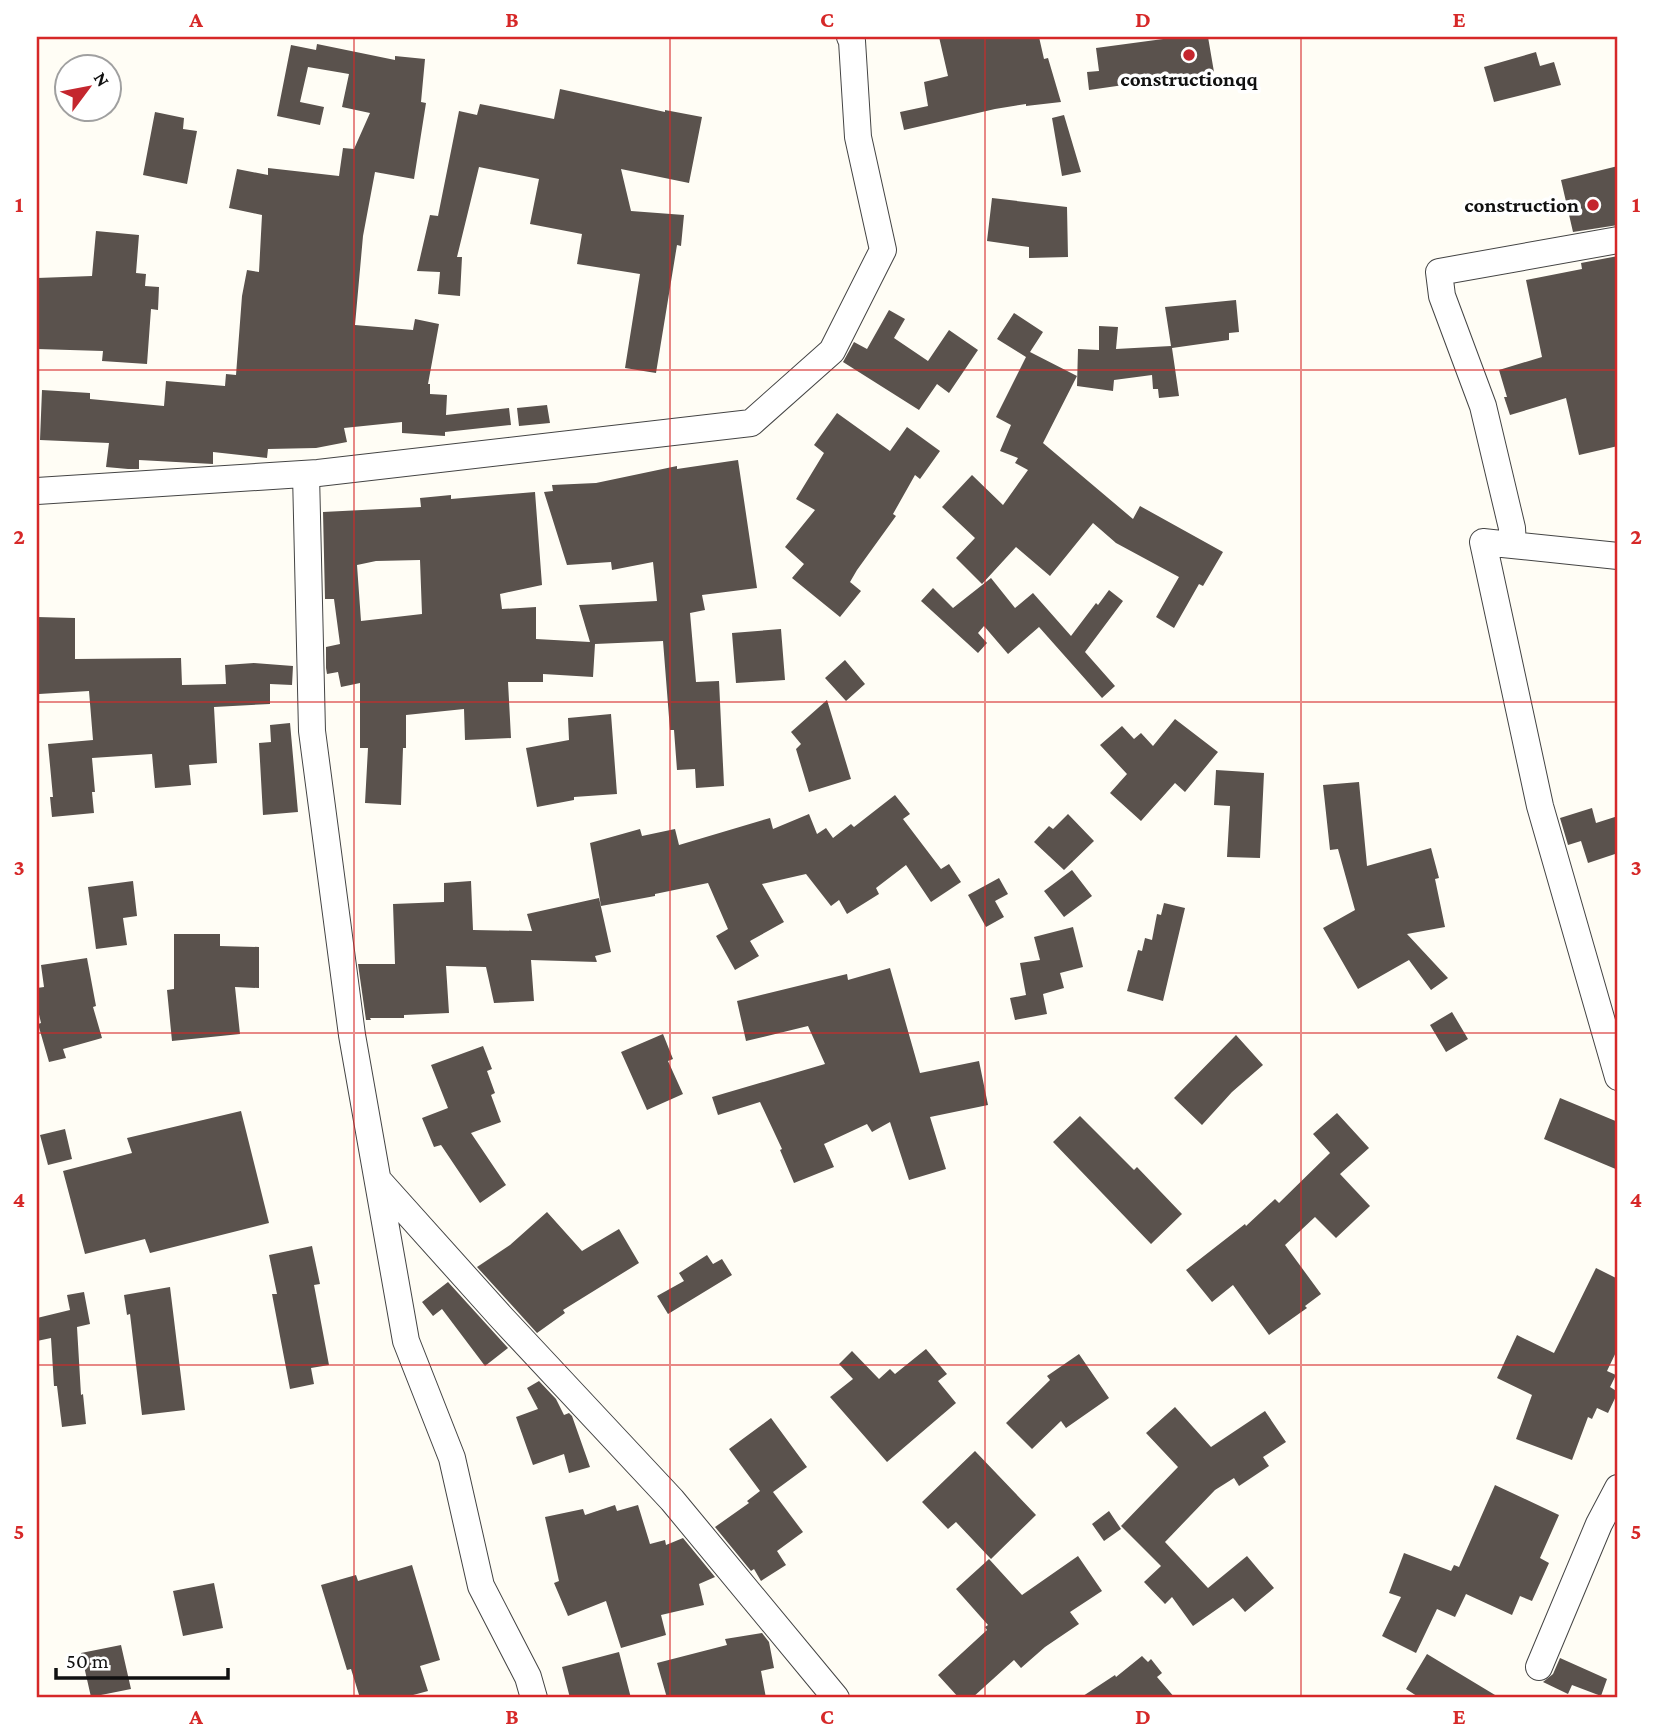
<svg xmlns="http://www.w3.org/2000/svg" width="1655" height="1735" viewBox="0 0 1655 1735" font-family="'Crimson Pro',serif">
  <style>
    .building { fill: #5a524d; fill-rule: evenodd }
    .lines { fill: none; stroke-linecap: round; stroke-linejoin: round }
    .minor-casing { stroke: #444; stroke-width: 28 }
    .minor { stroke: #fff; stroke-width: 26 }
    .grid { fill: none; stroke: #d62828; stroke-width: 2; stroke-opacity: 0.55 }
    .poi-dot { fill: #c4262e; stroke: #fff; stroke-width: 2.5 }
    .labels { text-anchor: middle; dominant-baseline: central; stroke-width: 7; stroke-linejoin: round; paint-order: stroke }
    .poi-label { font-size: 21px; font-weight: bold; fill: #111; stroke: #fff }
    .neatline { fill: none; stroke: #d62828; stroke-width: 2.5 }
    .grid-label { font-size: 23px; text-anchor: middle; font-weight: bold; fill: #d62828 }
  </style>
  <rect width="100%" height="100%" fill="#fffdf5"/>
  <!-- building -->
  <path class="building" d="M 939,37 L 1039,37 L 1044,59 L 1048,58 L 1061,102 L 1026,106 L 1026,104 L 995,109 L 904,130 L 900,112 L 928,106 L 924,82 L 948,76 Z
    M 1178,37 L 1208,37 L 1214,72 L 1089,90 L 1087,72 L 1099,71 L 1096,48 Z
    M 317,44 L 395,60 L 395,56 L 425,59 L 421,102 L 426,103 L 414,179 L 375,172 L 363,236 L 355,325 L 413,330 L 415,319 L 439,324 L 428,384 L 430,384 L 430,394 L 447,395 L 446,415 L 509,408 L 511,425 L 445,432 L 445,436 L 402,433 L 402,422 L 344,428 L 347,442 L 316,448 L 268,449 L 267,458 L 213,452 L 213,464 L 139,460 L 139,469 L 128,469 L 106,467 L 109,443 L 40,440 L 42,390 L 90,393 L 90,399 L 164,406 L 166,381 L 225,386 L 226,374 L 236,375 L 242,296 L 247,270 L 259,272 L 262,215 L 229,208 L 237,169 L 268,175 L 268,168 L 339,176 L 343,148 L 354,149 L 370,113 L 342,107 L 349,74 L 308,67 L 300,102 L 324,107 L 320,125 L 277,116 L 291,45 L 316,50 Z
    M 1536,52 L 1540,66 L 1554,62 L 1561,85 L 1494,102 L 1484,67 Z
    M 560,89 L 665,112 L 665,110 L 702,117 L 689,183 L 621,169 L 631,211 L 684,215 L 681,246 L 677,245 L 656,373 L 625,368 L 640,274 L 577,264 L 582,234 L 530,224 L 539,179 L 479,167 L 457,257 L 462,257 L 460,296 L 438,294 L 440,272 L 417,271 L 430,215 L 438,216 L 459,111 L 477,115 L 480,104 L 554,119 Z
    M 155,112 L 184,118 L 183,129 L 197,131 L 187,184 L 143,175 Z
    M 1064,115 L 1081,172 L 1062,176 L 1052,118 Z
    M 1618,166 L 1618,225 L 1573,232 L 1561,180 Z
    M 992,198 L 1067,207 L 1068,257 L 1029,258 L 1029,247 L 987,241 Z
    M 96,231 L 139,235 L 136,273 L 146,274 L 145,286 L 159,287 L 158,310 L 151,309 L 147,364 L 102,361 L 103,351 L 37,349 L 37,278 L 92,276 Z
    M 1618,256 L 1618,446 L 1579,455 L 1566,398 L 1510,415 L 1504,397 L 1507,397 L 1499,370 L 1542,357 L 1526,280 L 1582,269 L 1581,263 Z
    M 1236,300 L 1239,332 L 1229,333 L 1229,340 L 1172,348 L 1179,396 L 1159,398 L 1158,389 L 1153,389 L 1152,375 L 1114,380 L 1113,391 L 1077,386 L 1078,349 L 1099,350 L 1099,326 L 1118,327 L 1116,349 L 1171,346 L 1165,307 Z
    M 889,310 L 905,319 L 894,338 L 928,361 L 949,330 L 978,350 L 949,393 L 937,384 L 919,410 L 843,362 L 854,342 L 867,349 Z
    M 1014,313 L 1043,332 L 1030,352 L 1077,376 L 1043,443 L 1133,519 L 1140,506 L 1223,552 L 1203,586 L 1199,584 L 1174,628 L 1156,617 L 1179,577 L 1116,543 L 1093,523 L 1050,576 L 1016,547 L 982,584 L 956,558 L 975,538 L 942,507 L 972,475 L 1003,505 L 1028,470 L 1015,463 L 1018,458 L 1000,451 L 1011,425 L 996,417 L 1026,357 L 997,339 Z
    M 547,405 L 550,423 L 519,426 L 517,408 Z
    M 837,413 L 890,451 L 907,427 L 940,451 L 920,479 L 915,475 L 893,514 L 896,516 L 857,570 L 850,582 L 861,591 L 840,617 L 792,578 L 804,564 L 785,547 L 815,510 L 796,499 L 824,453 L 814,445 Z
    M 738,460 L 757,588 L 702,595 L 705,610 L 690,613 L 696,682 L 719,681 L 724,786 L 696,788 L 695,769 L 677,770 L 674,730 L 670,730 L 663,641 L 595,644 L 593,677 L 543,674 L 543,682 L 508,682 L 511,738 L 465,740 L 464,709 L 406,715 L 406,748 L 403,748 L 401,805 L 365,803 L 368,748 L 360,748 L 360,683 L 341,687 L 338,672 L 327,674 L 326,668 L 326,647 L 340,644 L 334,599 L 325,599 L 323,512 L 421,507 L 420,498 L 451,495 L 451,499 L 535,492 L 542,585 L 500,594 L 502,609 L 536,607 L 536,639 L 590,642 L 579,605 L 657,601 L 653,562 L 612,570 L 611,562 L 567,565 L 544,492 L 553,491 L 552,485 L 596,483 L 677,466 L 677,469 ZM 420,560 L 422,614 L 361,621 L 357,565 L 376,561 Z
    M 991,578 L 1015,608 L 1033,593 L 1071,636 L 1096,603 L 1098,605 L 1109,590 L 1123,601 L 1085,652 L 1115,686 L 1102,698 L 1039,627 L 1008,654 L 984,626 L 978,633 L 987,643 L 978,653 L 921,601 L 933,588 L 953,608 Z
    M 37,617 L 75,618 L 75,659 L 181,658 L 182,685 L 226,684 L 225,665 L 254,663 L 293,666 L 292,685 L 270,684 L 270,704 L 214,707 L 217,763 L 189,765 L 191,785 L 155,788 L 152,754 L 92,758 L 95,792 L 92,792 L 94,813 L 52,817 L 50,797 L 53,797 L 48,744 L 93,740 L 89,691 L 39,694 Z
    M 781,629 L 785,680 L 736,683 L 732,633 Z
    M 845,660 L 865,684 L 846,701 L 825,678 Z
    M 827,700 L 851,779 L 809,792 L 796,749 L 801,744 L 791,732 Z
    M 611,714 L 617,794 L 574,797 L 574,800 L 537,807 L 526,748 L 569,740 L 568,718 Z
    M 1175,719 L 1218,752 L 1185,792 L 1175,783 L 1141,821 L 1110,793 L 1127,774 L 1100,745 L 1122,726 L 1134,739 L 1141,733 L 1153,746 Z
    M 290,723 L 298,812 L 263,815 L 259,743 L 271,742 L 270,725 Z
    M 1216,770 L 1264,773 L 1260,858 L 1227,857 L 1230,806 L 1214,805 Z
    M 1359,782 L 1367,866 L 1431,848 L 1439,878 L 1435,879 L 1445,927 L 1407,934 L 1448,978 L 1431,990 L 1409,960 L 1358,989 L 1323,928 L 1355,910 L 1338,849 L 1330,850 L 1323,785 Z
    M 895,795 L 910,814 L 903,819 L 941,869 L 949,864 L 961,882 L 931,902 L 906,865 L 876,888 L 879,894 L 847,914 L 839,900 L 831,906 L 806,874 L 762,884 L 784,922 L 750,941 L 759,956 L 735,970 L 716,936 L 728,929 L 708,883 L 655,894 L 655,896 L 601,906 L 590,843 L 640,829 L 642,836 L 675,829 L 679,845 L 770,818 L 773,829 L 809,814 L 817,834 L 826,828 L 833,838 L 851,824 L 854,827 Z
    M 1592,808 L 1596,823 L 1618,816 L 1618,853 L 1588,863 L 1581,841 L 1568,845 L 1560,818 Z
    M 1068,814 L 1094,841 L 1064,870 L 1034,842 L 1049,826 L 1053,829 Z
    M 1072,870 L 1092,896 L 1064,917 L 1044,891 Z
    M 999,878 L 1008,894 L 995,901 L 1004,917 L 986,927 L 968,895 Z
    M 133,881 L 137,916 L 123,918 L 127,945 L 96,949 L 88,887 Z
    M 471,881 L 473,930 L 532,931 L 527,914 L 599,898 L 611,952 L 595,956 L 597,962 L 531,960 L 534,1001 L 494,1003 L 486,967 L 446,966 L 449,1013 L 404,1015 L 404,1018 L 370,1018 L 371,1020 L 366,1020 L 358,964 L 395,964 L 393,904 L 444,902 L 444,883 Z
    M 1164,903 L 1185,908 L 1163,1001 L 1127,991 L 1138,950 L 1142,951 L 1145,938 L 1152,940 L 1157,914 L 1161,915 Z
    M 1073,927 L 1083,967 L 1060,973 L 1064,988 L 1043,994 L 1047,1014 L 1015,1020 L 1010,998 L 1026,995 L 1020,963 L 1040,960 L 1034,937 Z
    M 174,934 L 220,934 L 220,946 L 259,947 L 259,988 L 235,987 L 240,1034 L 172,1041 L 167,990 L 174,989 Z
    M 87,958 L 96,1006 L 93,1007 L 102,1038 L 63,1049 L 66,1058 L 49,1062 L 38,1024 L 41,1023 L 37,1006 L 37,988 L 44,987 L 41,965 Z
    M 890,968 L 920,1073 L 979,1061 L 988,1105 L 930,1117 L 946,1169 L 909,1180 L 890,1122 L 872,1132 L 867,1124 L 824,1144 L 834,1167 L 794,1183 L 780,1150 L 782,1149 L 760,1102 L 718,1115 L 712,1097 L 825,1064 L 808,1026 L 746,1041 L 737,1001 L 847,974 L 848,980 Z
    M 1452,1012 L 1468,1039 L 1446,1052 L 1430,1025 Z
    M 663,1034 L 673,1059 L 668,1061 L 683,1094 L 647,1110 L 621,1052 Z
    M 1236,1035 L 1263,1065 L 1232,1092 L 1202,1125 L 1174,1098 Z
    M 483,1046 L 492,1069 L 487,1071 L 495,1093 L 491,1095 L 501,1122 L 471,1133 L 506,1185 L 480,1203 L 441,1145 L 434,1147 L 422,1118 L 448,1108 L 431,1065 Z
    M 1560,1098 L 1618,1122 L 1618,1170 L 1544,1139 Z
    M 241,1111 L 269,1223 L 150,1253 L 145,1239 L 85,1254 L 63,1171 L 132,1153 L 127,1138 Z
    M 1337,1113 L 1369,1148 L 1340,1174 L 1370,1206 L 1336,1238 L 1315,1217 L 1285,1245 L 1321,1294 L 1305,1306 L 1307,1308 L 1269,1335 L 1233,1285 L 1212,1302 L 1186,1270 L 1245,1224 L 1246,1226 L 1275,1199 L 1279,1203 L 1330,1153 L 1313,1134 Z
    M 1080,1116 L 1134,1170 L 1137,1167 L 1182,1214 L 1151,1244 L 1053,1142 Z
    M 65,1129 L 72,1159 L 48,1165 L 40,1135 Z
    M 547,1212 L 582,1251 L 619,1229 L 639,1263 L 563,1310 L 565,1313 L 537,1333 L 477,1267 L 510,1245 Z
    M 312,1246 L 320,1284 L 314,1285 L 329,1365 L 311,1368 L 314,1384 L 290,1389 L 272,1294 L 277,1294 L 269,1255 Z
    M 707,1255 L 713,1264 L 722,1259 L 732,1275 L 668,1314 L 657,1296 L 684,1281 L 679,1273 Z
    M 1596,1268 L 1618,1279 L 1618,1348 L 1607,1371 L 1616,1375 L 1610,1387 L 1618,1392 L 1608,1413 L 1597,1408 L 1592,1419 L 1588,1417 L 1572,1460 L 1516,1439 L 1532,1395 L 1497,1378 L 1517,1335 L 1554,1353 Z
    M 448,1282 L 508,1348 L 485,1366 L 442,1309 L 433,1316 L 422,1302 Z
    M 170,1287 L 185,1410 L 142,1415 L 130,1314 L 127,1315 L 124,1295 Z
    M 84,1292 L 90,1324 L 77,1327 L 81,1395 L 83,1394 L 86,1424 L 62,1427 L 57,1386 L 54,1386 L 51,1338 L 37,1341 L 37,1318 L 70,1310 L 67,1295 Z
    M 926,1349 L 947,1374 L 938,1381 L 956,1403 L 887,1462 L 830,1397 L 853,1379 L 839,1364 L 852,1351 L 879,1379 L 890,1369 L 895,1374 Z
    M 1079,1354 L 1109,1398 L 1066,1428 L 1061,1421 L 1032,1449 L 1006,1423 L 1050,1380 L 1047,1376 Z
    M 539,1381 L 556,1399 L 564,1415 L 569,1413 L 572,1416 L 590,1467 L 569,1473 L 564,1454 L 533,1465 L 516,1417 L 538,1409 L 527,1388 Z
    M 1175,1407 L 1211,1447 L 1265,1411 L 1286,1442 L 1263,1457 L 1269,1466 L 1239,1486 L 1234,1478 L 1215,1490 L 1165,1542 L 1208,1588 L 1247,1556 L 1274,1588 L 1245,1612 L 1233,1598 L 1193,1626 L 1172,1597 L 1165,1604 L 1144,1582 L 1161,1566 L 1121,1526 L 1178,1467 L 1146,1433 Z
    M 771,1418 L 807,1467 L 773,1492 L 803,1532 L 777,1551 L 786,1565 L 761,1581 L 754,1569 L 751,1571 L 715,1527 L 749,1503 L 747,1501 L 760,1491 L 729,1449 Z
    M 975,1451 L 1036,1515 L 991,1559 L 956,1522 L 948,1529 L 922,1502 Z
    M 1495,1485 L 1559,1515 L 1540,1558 L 1549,1563 L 1532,1601 L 1520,1596 L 1512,1615 L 1466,1594 L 1455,1617 L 1437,1609 L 1416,1653 L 1382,1636 L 1401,1597 L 1389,1593 L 1404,1553 L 1451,1571 L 1454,1565 L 1459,1567 Z
    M 615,1505 L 617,1511 L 638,1505 L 650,1544 L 665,1540 L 666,1545 L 683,1538 L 715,1577 L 699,1584 L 704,1605 L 661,1615 L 666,1635 L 621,1648 L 606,1601 L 568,1616 L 554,1583 L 559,1581 L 545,1517 L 583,1509 L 585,1515 Z
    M 1109,1511 L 1121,1529 L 1104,1541 L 1092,1524 Z
    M 1078,1556 L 1102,1591 L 1070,1612 L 1079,1624 L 1045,1647 L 1021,1668 L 1014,1660 L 972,1698 L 959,1698 L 938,1675 L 987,1630 L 985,1627 L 988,1625 L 956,1589 L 989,1559 L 1022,1595 Z
    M 412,1565 L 440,1660 L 420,1666 L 428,1691 L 402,1698 L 360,1698 L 351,1669 L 347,1670 L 321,1585 L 356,1575 L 358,1581 Z
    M 214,1583 L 223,1628 L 183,1636 L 173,1591 Z
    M 762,1633 L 769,1642 L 774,1668 L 761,1671 L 766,1698 L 667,1698 L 657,1663 L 727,1645 L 725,1639 Z
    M 121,1645 L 131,1689 L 91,1697 L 81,1653 Z
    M 619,1652 L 631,1698 L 570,1698 L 562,1667 Z
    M 1427,1654 L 1500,1698 L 1420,1698 L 1406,1689 Z
    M 1142,1656 L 1148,1662 L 1151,1659 L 1162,1673 L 1157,1677 L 1175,1698 L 1080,1698 L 1115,1675 L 1116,1677 Z
    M 1560,1658 L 1607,1679 L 1601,1696 L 1572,1685 L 1568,1694 L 1543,1682 L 1553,1674 Z"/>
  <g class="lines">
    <defs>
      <path id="minor" d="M 306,474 L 312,731 L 352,1035 L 406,1341 L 452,1458 L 481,1586 L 528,1677 L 534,1698
        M 37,491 L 318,473 L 751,423 L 832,351 L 883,250 L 858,137 L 852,41 L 850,37
        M 1513,545 L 1512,528 L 1483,406 L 1442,296 L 1439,272 L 1618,240
        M 1618,556 L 1483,542 L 1540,806 L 1618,1077
        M 378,1180 L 501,1317 L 672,1500 L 836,1698
        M 1539,1667 L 1599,1524 L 1618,1488"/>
    </defs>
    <!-- minor casing -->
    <use href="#minor" class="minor-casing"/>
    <!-- minor -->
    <use href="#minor" class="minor"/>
  </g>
  <!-- grid -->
  <path class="grid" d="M 354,37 L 354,1698M 670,37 L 670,1698M 985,37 L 985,1698M 1301,37 L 1301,1698M 37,370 L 1618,370M 37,702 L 1618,702M 37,1033 L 1618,1033M 37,1365 L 1618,1365"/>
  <!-- markers -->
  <g class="poi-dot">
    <circle cx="1189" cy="55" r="7"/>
    <circle cx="1593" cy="205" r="7"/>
  </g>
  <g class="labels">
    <!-- poi labels -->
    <g class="poi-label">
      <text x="1189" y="79">constructionqq</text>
      <text x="1579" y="205" text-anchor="end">construction</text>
    </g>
  </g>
  <!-- border -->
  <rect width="1655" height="1735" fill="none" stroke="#ffffff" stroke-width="77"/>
  <!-- north arrow -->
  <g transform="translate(88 88) rotate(58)"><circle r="33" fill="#ffffff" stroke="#a0a0a0" stroke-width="2"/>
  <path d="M0-5L12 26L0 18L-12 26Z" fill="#c4262e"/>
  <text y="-10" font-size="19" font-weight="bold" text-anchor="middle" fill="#111111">N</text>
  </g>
  <!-- scale -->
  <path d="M56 1668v10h172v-10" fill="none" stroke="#111111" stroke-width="3.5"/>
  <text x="66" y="1668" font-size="21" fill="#111111" stroke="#ffffff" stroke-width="5" paint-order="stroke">50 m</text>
  <rect x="38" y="38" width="1578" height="1658" class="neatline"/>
  <g class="grid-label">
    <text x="196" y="27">A</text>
    <text x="512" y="27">B</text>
    <text x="827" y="27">C</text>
    <text x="1143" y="27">D</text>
    <text x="1459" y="27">E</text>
    <text x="19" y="212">1</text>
    <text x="1636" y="212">1</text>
    <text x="19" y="544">2</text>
    <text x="1636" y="544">2</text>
    <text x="19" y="875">3</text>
    <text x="1636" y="875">3</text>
    <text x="19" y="1207">4</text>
    <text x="1636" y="1207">4</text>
    <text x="19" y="1539">5</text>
    <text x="1636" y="1539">5</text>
    <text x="196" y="1724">A</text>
    <text x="512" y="1724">B</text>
    <text x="827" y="1724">C</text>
    <text x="1143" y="1724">D</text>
    <text x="1459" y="1724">E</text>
  </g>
</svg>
